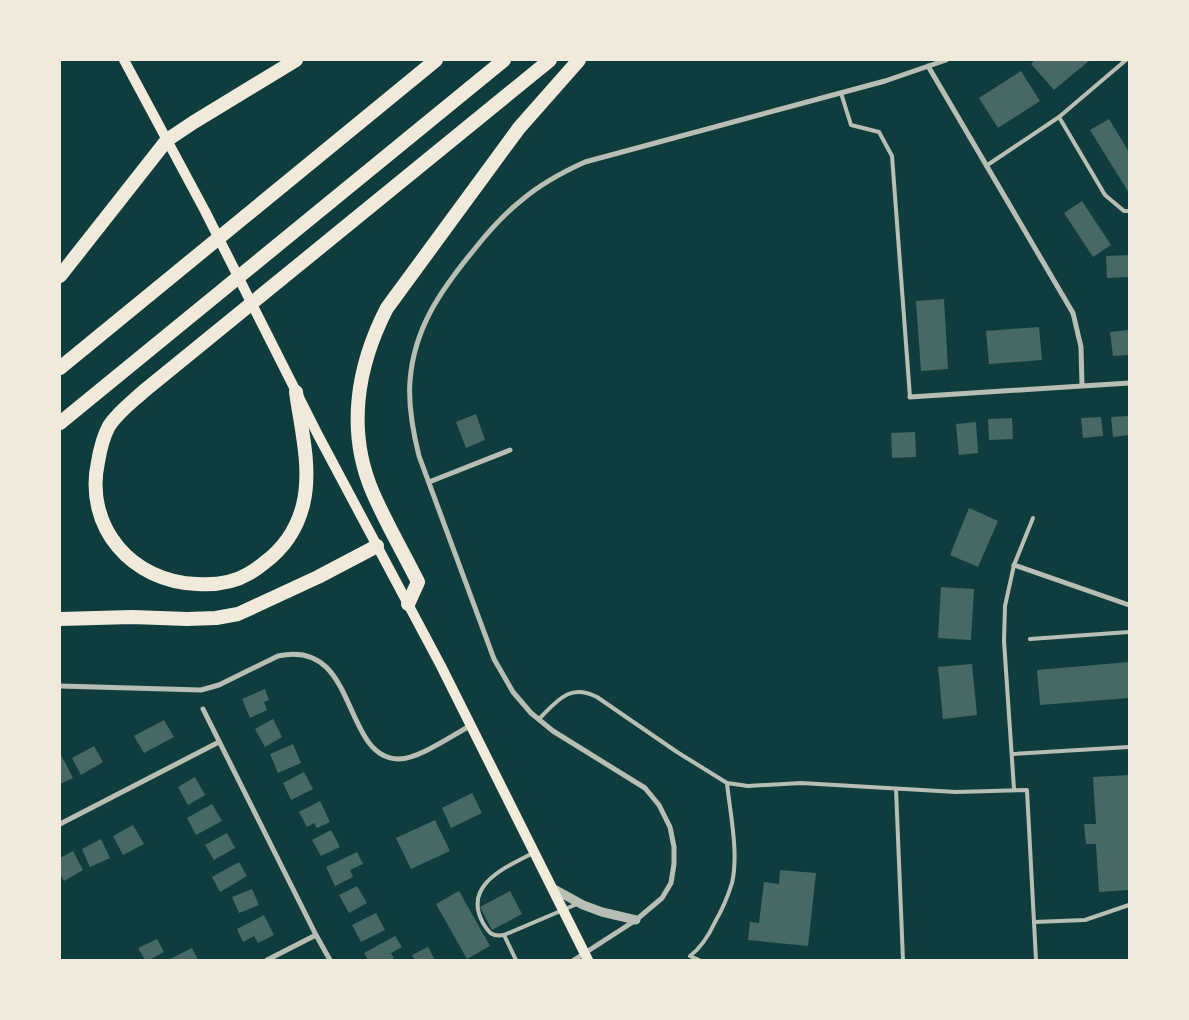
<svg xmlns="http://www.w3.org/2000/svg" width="1189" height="1020" viewBox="0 0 1189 1020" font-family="'Source Serif 4',serif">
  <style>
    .building { fill: #486865 }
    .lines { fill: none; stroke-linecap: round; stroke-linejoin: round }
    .service { stroke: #b8beb3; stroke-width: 4 }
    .minor { stroke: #b8beb3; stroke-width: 5 }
    .tertiary { stroke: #b8beb3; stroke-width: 9 }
    .secondary { stroke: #f1e9da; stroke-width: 10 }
    .motorway { stroke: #f1e9da; stroke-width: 14 }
  </style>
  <rect width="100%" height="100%" fill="#0f3d3e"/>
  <!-- building -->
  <path class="building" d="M 1035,60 L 1090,60 L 1054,90 L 1031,64 Z
    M 1021,71 L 1040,101 L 998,128 L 979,98 Z
    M 1109,119 L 1129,152 L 1129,193 L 1090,130 Z
    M 1082,201 L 1111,245 L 1093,257 L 1064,213 Z
    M 1129,255 L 1129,277 L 1107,278 L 1106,256 Z
    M 944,299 L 948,369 L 921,371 L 916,301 Z
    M 1039,327 L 1042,360 L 989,364 L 986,331 Z
    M 1129,330 L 1129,355 L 1113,356 L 1110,332 Z
    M 476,414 L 485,440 L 466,448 L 456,422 Z
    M 1129,416 L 1129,435 L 1113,437 L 1111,417 Z
    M 1101,417 L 1103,436 L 1083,438 L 1081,418 Z
    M 1012,418 L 1013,439 L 989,440 L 988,419 Z
    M 976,422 L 978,453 L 959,455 L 956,424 Z
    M 915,432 L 916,457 L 892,458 L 891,433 Z
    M 969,508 L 998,521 L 978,567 L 950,555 Z
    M 941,587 L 974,589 L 971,640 L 938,638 Z
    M 1129,662 L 1129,698 L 1040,705 L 1037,670 Z
    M 972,664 L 977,715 L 943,719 L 938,667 Z
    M 265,689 L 269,700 L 264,702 L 267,710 L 250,718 L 242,699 Z
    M 273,719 L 282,737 L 265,747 L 255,729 Z
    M 164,720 L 174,737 L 144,753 L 134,736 Z
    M 293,744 L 301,763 L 278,773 L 270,754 Z
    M 94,746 L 103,762 L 81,775 L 72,758 Z
    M 60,753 L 73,778 L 60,784 Z
    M 304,772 L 313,789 L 291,800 L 283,783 Z
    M 1129,775 L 1129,890 L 1099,892 L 1096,844 L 1086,844 L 1084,824 L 1096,824 L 1093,777 Z
    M 195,777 L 205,795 L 188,805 L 178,787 Z
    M 472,793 L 482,813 L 451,828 L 442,808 Z
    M 320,801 L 330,822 L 317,828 L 314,823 L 307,827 L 299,812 Z
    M 212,804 L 222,821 L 196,835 L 187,818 Z
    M 435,820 L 450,851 L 411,869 L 396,838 Z
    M 133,825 L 144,844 L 123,855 L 113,836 Z
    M 331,830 L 340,847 L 321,856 L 312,840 Z
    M 227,833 L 235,848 L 214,860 L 205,845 Z
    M 101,839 L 110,858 L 90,867 L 82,849 Z
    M 73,851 L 83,870 L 64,881 L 60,874 L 60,858 Z
    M 357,852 L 363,864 L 350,870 L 353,877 L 335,886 L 326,867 Z
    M 239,862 L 247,876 L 220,892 L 212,877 Z
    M 780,870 L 816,873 L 808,946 L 748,940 L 750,922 L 759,923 L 764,882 L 779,884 Z
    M 357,886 L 367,903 L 349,913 L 339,895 Z
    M 252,889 L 259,905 L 239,913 L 232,897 Z
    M 459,891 L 490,946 L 467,959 L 436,904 Z
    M 510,891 L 522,914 L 492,930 L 480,907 Z
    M 376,913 L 385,930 L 361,942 L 352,925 Z
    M 264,915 L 274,935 L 258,943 L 254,936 L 243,942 L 237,929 Z
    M 395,936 L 402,947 L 391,953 L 394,958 L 391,960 L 368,960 L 364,953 Z
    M 157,939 L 164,952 L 149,960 L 145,960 L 138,948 Z
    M 428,947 L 435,960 L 415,960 L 412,955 Z
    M 192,948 L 198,960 L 168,960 Z"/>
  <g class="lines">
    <!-- service -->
    <path class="service" d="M 841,93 L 851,125 L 879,132 L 892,156 L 910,397
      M 1059,117 L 1105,195 L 1124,211 L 1129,211
      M 986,166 L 1059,117 L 1126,60
      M 1030,639 L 1129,632
      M 539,719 C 557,701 569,683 597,697 L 677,752 L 727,783 C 730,813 739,853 732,883 C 728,896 722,910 715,922 C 709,935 702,947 690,956 L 699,960
      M 1012,754 L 1129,747
      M 727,783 L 748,786 L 801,783 L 956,792 L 1027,790 L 1036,960
      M 896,789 L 903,960
      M 1014,789 L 1004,641 L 1005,606 L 1014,565 L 1033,518
      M 533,853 C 506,867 462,885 483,923 C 489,933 492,937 504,935 L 577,904
      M 1034,922 L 1085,920 L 1129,905
      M 504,935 L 516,960"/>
    <!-- minor -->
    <path class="minor" d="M 928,66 L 1073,313 L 1081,347 L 1082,386
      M 910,397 L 1129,383
      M 429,482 L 510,450
      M 1014,565 L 1129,605
      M 60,686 L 201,690 L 219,685 L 278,656 C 359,638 341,757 398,759 C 417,760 453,735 470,726
      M 203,709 L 316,935 L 330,960
      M 60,824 L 219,742
      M 267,960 L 316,935
      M 574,960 L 636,920 L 662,898 L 671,883 L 674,864 L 674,847 L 670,827 L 659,805 L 645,788 L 553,731 L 531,713 L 513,692 L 494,659 L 419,456 C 413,432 408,407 410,381 C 414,328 441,290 473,251 C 488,232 504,214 523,199 C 542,183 563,172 585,162 L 885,81 L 946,60"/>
    <!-- tertiary -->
    <path class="tertiary" d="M 552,888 L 583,905 L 602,912 L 636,920"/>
    <!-- secondary -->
    <path class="secondary" d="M 124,60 L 205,211 L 318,435 L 441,666 L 588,960"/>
    <!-- motorway -->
    <path class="motorway" d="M 60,276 L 167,140 L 194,122 L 296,60
      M 60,368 L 436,60
      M 296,392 C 301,428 312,469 303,505 C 297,529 283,549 264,563 C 259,567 254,571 248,574 C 233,583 214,585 197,584 C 132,582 84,527 98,462 C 100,450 103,437 109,426 C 118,412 132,402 144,391 L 550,60
      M 60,423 L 504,60
      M 408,604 L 418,582 C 403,552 386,523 373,493 C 346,431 357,366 387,308 L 519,128 L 579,60
      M 60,619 L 132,617 L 187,619 L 216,618 L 238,614 L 318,577 L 377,546"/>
  </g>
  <!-- border -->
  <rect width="1189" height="1020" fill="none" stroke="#f1e9da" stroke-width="122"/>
</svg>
